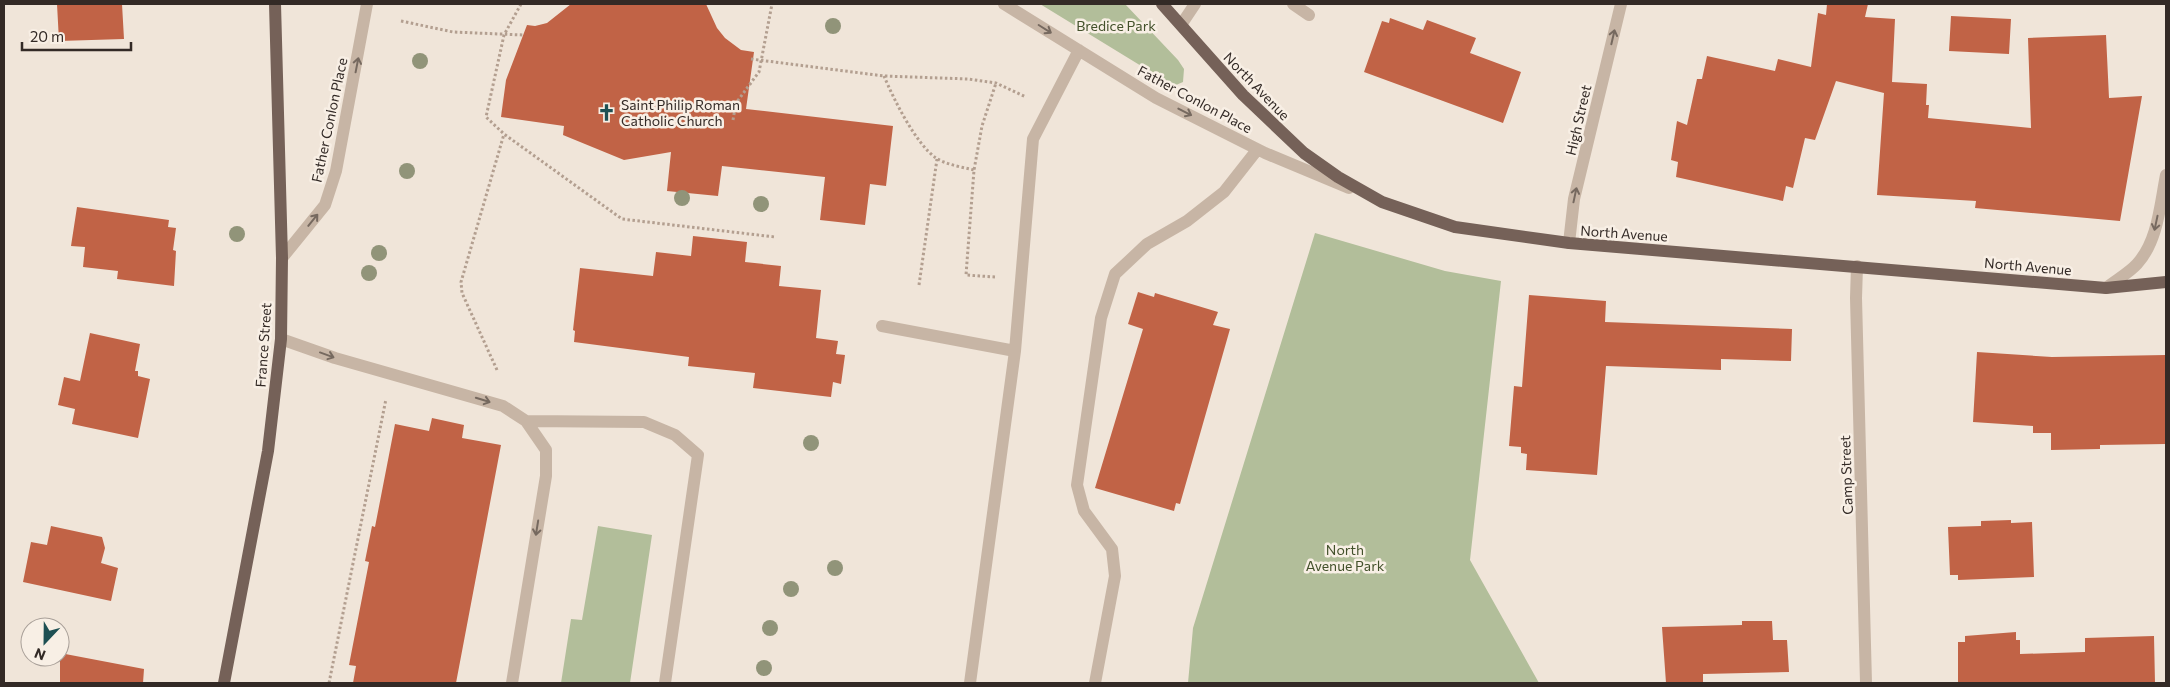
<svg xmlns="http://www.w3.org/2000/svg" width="2170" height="687" viewBox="0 0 2170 687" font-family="Commissioner,sans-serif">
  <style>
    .green { fill: #b2be9a }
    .building { fill: #c16346 }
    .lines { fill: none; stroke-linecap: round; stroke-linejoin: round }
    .path { stroke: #b39f90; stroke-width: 3; stroke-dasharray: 2.5 2.5; stroke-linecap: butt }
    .minor { stroke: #c7b5a5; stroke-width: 12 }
    .major { stroke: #756158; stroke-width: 12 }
    .tree { fill: #919479 }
    .oneway { stroke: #76695f }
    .labels { text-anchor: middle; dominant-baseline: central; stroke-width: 5; stroke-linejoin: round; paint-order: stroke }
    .park-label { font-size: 14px; fill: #43512b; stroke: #f8efe5 }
    .street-label { font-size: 14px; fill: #332a26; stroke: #f8efe5 }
    .poi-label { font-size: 14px; fill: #332a26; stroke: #f8efe5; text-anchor: start }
  </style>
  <rect width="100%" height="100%" fill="#f0e5d9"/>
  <!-- green -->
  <path class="green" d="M 1040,4 L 1125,4 L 1178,60 L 1184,69 L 1183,82 L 1176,85 L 1169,83 Z
    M 1315,233 L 1445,271 L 1501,281 L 1470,560 L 1539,683 L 1188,683 L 1193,628 Z
    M 598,526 L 652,535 L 630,683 L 561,683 L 571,619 L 582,620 Z"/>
  <!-- building -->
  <path class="building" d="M 57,4 L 122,4 L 124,39 L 59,41 Z
    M 571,4 L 706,4 L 717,28 L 725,38 L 741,50 L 754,52 L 746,109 L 893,126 L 886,186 L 870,184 L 865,225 L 820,220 L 825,177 L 722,166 L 718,196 L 667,191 L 671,152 L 624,160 L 563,135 L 564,126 L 501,117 L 506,80 L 527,25 L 535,26 L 547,23 Z
    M 1827,4 L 1868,4 L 1865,17 L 1895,19 L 1892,82 L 1927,84 L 1926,105 L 1929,105 L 1928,118 L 2031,128 L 2028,38 L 2106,35 L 2109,98 L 2142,96 L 2120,221 L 1975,208 L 1976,201 L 1877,195 L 1884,93 L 1836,81 L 1815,140 L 1805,138 L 1793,188 L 1786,186 L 1783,201 L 1676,177 L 1678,162 L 1671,160 L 1677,121 L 1687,125 L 1697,79 L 1702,79 L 1707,56 L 1775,71 L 1778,59 L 1811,67 L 1818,13 L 1826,15 Z
    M 1951,16 L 2011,19 L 2009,54 L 1949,51 Z
    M 1390,18 L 1423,30 L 1427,20 L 1476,38 L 1470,53 L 1521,72 L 1503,123 L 1364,72 L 1382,21 L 1389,23 Z
    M 77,207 L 169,220 L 168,227 L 176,228 L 173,250 L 176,251 L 174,286 L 117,279 L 118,271 L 83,267 L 85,247 L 71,246 Z
    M 693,236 L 747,242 L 745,262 L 781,266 L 779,286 L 821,290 L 816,338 L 838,341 L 836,354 L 845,355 L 841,384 L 833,382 L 831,397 L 753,388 L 755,373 L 688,366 L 689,357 L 574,342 L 575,331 L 573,330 L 580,268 L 653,276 L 656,252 L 691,256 Z
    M 1138,292 L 1154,297 L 1155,293 L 1218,312 L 1213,325 L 1230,329 L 1180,504 L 1176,503 L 1174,511 L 1095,488 L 1143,329 L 1128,324 Z
    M 1529,295 L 1606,301 L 1605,322 L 1792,329 L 1791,361 L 1721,359 L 1721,370 L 1606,366 L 1597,475 L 1526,470 L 1527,454 L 1521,453 L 1521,447 L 1509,446 L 1514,386 L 1522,387 Z
    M 90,333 L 140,344 L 135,371 L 138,371 L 138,376 L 150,379 L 138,438 L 72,424 L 75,409 L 58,405 L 64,377 L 80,381 Z
    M 1977,352 L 2052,357 L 2166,355 L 2166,444 L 2100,445 L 2100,449 L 2051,450 L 2051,433 L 2033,433 L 2033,426 L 1973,422 Z
    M 432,418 L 464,425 L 462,438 L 501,445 L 456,683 L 353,683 L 356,666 L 349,665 L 369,562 L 365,561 L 372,526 L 375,527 L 395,424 L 429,431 Z
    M 2011,520 L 2011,523 L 2032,522 L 2034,577 L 1958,580 L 1958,575 L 1950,575 L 1948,527 L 1981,526 L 1981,521 Z
    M 51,526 L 102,537 L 105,548 L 101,563 L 118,568 L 111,601 L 23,582 L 31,542 L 47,545 Z
    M 1742,621 L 1772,621 L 1773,640 L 1787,640 L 1789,672 L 1703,674 L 1703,683 L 1666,683 L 1662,627 L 1742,625 Z
    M 2016,632 L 2016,640 L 2020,640 L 2020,654 L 2085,652 L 2085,638 L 2154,636 L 2155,683 L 1958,683 L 1958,642 L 1965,642 L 1965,636 Z
    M 60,653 L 144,669 L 143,683 L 60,683 Z"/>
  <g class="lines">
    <!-- path -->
    <path class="path" d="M 521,4 L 504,35 L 486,117 L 504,134 L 622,219 L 775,237
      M 401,21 L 453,32 L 523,35
      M 751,59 L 884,76 L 968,79 L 996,83 L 1026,97
      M 884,76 C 894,100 916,144 936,158 C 947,165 962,167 974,170
      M 733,120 L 736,103 L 759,72 L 772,4
      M 995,277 L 966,275 L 974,170 L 982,126 L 996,83
      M 919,285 L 937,159
      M 497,370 L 462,293 L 461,282 L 504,134
      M 329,683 L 386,399"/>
    <!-- minor -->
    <path class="minor" d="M 1004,4 L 1156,98 L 1265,153 L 1349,188
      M 1293,4 L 1309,15
      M 1181,25 L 1195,4
      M 1569,243 L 1574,199 L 1621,4
      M 282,258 L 325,205 L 336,171 L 367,4
      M 1857,266 L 1856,298 L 1866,683
      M 2106,288 C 2116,280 2129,273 2137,264 C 2158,241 2160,205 2166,175
      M 882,326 L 1015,351 L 1033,139 L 1079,50
      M 281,339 L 335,358 L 503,406 L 526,421 L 546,450 L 546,476 L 512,683
      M 526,421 L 644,422 L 675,435 L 698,455 L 665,683
      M 970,683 L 1015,351
      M 1095,683 L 1115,576 L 1112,549 L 1084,511 L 1077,485 L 1101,318 L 1115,274 L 1147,244 L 1187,221 L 1224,192 L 1257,150"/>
    <!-- major -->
    <path class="major" d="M 1162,4 L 1243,95 L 1304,153 L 1338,177 L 1382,202 L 1455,227 L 1569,243 L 2106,288 L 2166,282
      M 224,683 L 268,451 L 281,339 L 282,258 L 275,4"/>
  </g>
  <!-- trees -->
  <g class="tree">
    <circle cx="833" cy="26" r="8"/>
    <circle cx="420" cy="61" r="8"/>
    <circle cx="407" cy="171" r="8"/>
    <circle cx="682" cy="198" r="8"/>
    <circle cx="761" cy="204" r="8"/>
    <circle cx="237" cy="234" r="8"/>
    <circle cx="379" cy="253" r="8"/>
    <circle cx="369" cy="273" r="8"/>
    <circle cx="811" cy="443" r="8"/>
    <circle cx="835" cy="568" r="8"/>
    <circle cx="791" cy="589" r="8"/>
    <circle cx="770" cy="628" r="8"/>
    <circle cx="764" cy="668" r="8"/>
  </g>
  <!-- one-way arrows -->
  <defs><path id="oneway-shaft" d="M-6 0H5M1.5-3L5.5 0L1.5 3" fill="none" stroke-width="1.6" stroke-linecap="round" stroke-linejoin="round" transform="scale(1.25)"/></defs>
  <g class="oneway">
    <use href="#oneway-shaft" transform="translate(1045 29) rotate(32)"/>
    <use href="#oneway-shaft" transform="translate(1613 37) rotate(-77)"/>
    <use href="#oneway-shaft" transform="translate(357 65) rotate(-79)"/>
    <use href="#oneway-shaft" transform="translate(1185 112) rotate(27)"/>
    <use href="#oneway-shaft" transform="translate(1575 195) rotate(-78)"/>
    <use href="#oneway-shaft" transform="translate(313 220) rotate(-51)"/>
    <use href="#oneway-shaft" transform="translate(2156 223) rotate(102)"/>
    <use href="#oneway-shaft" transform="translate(327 355) rotate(20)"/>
    <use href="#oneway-shaft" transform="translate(483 400) rotate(17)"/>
    <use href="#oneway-shaft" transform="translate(537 528) rotate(99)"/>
  </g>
  <!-- icons -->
  <defs>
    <symbol id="church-bare" viewBox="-9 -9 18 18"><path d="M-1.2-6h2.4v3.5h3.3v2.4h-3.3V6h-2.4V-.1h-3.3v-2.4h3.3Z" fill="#1e5053" stroke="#f8efe5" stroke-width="2.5" paint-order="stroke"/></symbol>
  </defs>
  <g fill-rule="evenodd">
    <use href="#church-bare" x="594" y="100" width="25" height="25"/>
  </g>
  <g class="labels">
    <!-- park labels -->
    <g class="park-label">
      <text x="1116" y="25">Bredice Park</text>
      <text x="1345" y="549">North<tspan x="1345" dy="16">Avenue Park</tspan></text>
    </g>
    <!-- street labels -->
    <g class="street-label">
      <text transform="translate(1257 86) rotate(46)">North Avenue</text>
      <text transform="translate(1195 99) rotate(28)">Father Conlon Place</text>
      <text transform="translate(329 120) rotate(-78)">Father Conlon Place</text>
      <text transform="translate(1578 120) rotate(-77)">High Street</text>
      <text transform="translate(1624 233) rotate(4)">North Avenue</text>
      <text transform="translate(2028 266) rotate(5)">North Avenue</text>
      <text transform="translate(263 345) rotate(-86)">France Street</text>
      <text transform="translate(1846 475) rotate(-92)">Camp Street</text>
    </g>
    <!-- poi labels -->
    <g class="poi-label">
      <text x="621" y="104">Saint Philip Roman<tspan x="621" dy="16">Catholic Church</tspan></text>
    </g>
  </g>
  <!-- border -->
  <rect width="2170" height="687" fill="none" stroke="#332a26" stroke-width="10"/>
  <!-- north arrow -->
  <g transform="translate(45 642) rotate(202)"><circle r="24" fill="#f8efe5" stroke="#a9a099"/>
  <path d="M0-4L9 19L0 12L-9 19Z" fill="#1e5053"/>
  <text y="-8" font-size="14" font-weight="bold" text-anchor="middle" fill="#332a26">N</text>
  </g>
  <!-- scale -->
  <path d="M22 42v8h109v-8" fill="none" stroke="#332a26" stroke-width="2.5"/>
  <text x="30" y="42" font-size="15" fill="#332a26" stroke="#f8efe5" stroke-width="4" paint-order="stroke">20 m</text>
</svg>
